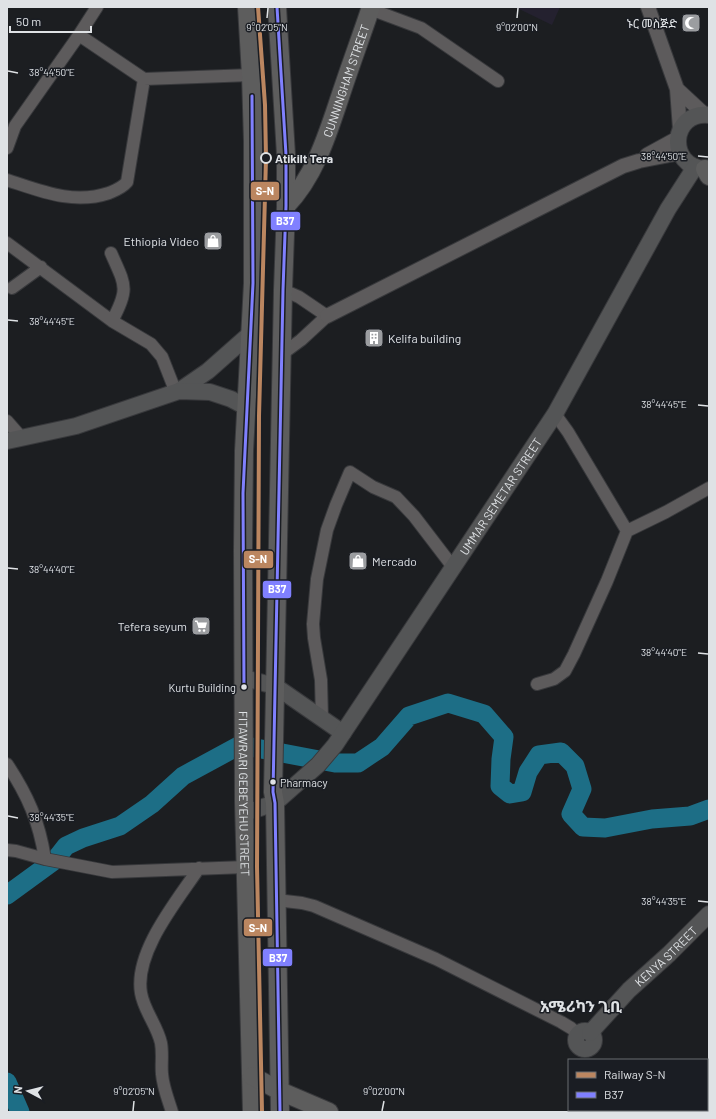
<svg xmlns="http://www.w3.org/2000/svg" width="716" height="1119" viewBox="0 0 716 1119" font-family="Barlow,'Noto Sans Ethiopic',sans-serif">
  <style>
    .education { fill: #24212f }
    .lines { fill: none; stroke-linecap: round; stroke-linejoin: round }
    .river { stroke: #1d6e86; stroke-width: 19 }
    .minor-casing { stroke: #38393c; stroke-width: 14 }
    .tertiary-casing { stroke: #38393c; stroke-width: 16 }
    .secondary-casing { stroke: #38393c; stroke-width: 18 }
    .primary-casing { stroke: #38393c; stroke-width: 20 }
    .minor { stroke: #5d5b5c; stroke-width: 12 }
    .tertiary { stroke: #5d5b5c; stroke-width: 14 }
    .secondary { stroke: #545556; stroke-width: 16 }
    .primary { stroke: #5d5d5d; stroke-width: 18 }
    .bus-1-casing { stroke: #1a1d23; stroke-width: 6 }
    .bus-1 { stroke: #8080ff; stroke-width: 3 }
    .rail-1-casing { stroke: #1a1d23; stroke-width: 7 }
    .rail-1 { stroke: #bb8660; stroke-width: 4 }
    .ticks { fill: none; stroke: #dfe2e5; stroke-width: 1.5 }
    .stop-dot { fill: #1a1d23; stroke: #dfe2e5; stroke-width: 2 }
    .bus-dot { fill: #dfe2e5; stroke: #1a1d23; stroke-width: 1.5 }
    .labels { text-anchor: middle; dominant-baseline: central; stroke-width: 3; stroke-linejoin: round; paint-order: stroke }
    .bus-label { font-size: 11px; fill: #dfe2e5; stroke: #1a1d23; text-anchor: end }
    .poi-label { font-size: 12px; fill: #dfe2e5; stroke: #1a1d23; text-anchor: end }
    .street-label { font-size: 12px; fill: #dfe2e5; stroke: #1a1d23 }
    .stop-label { font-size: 12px; font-weight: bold; fill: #dfe2e5; stroke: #1a1d23; text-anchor: start }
    .district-label { font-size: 16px; font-weight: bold; fill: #dfe2e5; stroke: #1a1d23 }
    .ticks-label { font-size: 10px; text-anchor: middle; fill: #dfe2e5; stroke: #1a1d23; stroke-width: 3; stroke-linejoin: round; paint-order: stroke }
    .line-badge { stroke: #1a1d23; stroke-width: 1.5 }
    .badge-label { font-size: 11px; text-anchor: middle; font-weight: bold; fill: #fff }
  </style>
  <rect width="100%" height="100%" fill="#1c1e21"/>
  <!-- education -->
  <path class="education" d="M 515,7 L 560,7 L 552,25 Z"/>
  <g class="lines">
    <!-- river -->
    <path class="river" d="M 7,895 L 55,860 L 66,846 L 83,838 L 120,826 L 152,804 L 183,776 L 240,745 L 335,763 L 358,763 L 382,747 L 409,716 L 448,703 L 484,714 L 504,737 L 501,759 L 500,786 L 510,794 L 522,792 L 528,772 L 539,755 L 561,752 L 575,766 L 582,789 L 571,814 L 583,827 L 605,828 L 652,819 L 690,816 L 709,809
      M 7,1082 L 20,1112"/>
    <defs>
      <path id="minor" d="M 370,9 L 421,28 L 498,81
        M 79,35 L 144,79 L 251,75
        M 7,148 L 15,126 L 79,35 L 97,7
        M 7,180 C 41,191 73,205 109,193 C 116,190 122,188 127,182 L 144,79
        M 7,243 L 112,321 L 151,344 L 162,357 L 173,385 L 173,393
        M 111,253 C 125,285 130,288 112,321
        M 12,288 L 41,267
        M 282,354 L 301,340 L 327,316 L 299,297 L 283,290
        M 555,414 L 568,432 L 627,531
        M 7,421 L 21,437
        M 537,684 L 554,679 L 565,671 L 574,654 L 607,581 L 627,531 L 666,512 L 709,488
        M 322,719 L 321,680 L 314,638 L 313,624 L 317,579 L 327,530 L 336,505 L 350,472 L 373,487 L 396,497 L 414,516 L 453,567
        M 7,764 C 28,796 39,821 45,859
        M 7,850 L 16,851 L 45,859 L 112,872 L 246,867
        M 276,900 L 302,903 L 314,906 L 436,959 L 561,1022 L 571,1028 L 578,1034
        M 172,1112 C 168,1099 163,1087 162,1074 C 161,1064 163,1054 161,1043 C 157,1025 144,1011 141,993 C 134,952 177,901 199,868"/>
      <path id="tertiary" d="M 648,7 L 677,89 L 680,129
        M 677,89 L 704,114
        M 647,155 L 678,138
        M 327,316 L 623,166 L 639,161 L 680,153"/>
      <g id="secondary">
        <path d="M 705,169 C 667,167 670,111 709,115"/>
        <path d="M 179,391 L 208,371 L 251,333"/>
        <path d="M 7,441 L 76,426 L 179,391 L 210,392 L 231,399 L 246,407"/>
        <path d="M 244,678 L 275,686 L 343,733"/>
        <path id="s1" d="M 245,813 L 275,803 L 318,765 L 335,745 L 555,414 L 668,209 L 695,167"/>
        <circle cx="585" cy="1040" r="9"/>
        <path id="s2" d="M 590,1033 L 629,990 L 669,954 L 709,914"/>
        <path d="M 588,1110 L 588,1112"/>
      </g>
      <g id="primary">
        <path id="s3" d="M 247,7 L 251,75 L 253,142 L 253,283 L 244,451 L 243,551 L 244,802 L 252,1112"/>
        <path d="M 277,7 L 286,155 L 286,206 L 283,290 L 273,792 L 275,803 L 280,1112"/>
        <path d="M 705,169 L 709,176"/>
        <path id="s4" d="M 286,206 C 317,174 329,129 343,88 C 352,61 362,34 371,7"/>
        <path d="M 252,1076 L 280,1091 L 329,1112"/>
      </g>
    </defs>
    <!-- minor casing -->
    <use href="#minor" class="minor-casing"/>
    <!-- tertiary casing -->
    <use href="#tertiary" class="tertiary-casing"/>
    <!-- secondary casing -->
    <use href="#secondary" class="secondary-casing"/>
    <!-- primary casing -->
    <use href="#primary" class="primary-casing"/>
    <!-- minor -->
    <use href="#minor" class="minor"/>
    <!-- tertiary -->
    <use href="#tertiary" class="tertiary"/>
    <!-- secondary -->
    <use href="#secondary" class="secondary"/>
    <!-- primary -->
    <use href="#primary" class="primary"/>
    <defs>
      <path id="bus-1" d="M 277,7 L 286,155 L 286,206 L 283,290 L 273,792 L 275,803 L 280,1112
        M 244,687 L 243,493 L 253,283 L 252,96"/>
    </defs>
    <!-- bus-1 casing -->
    <use href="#bus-1" class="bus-1-casing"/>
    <!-- bus-1 -->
    <use href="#bus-1" class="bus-1"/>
    <defs>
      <path id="rail-1" d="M 258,7 L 265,105 L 266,158 L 259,416 L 257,867 L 262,1112"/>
    </defs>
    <!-- rail-1 casing -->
    <use href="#rail-1" class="rail-1-casing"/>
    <!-- rail-1 -->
    <use href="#rail-1" class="rail-1"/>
  </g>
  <!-- ticks -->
  <path class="ticks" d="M 267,18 L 268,8M 517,18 L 518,8M 8,71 L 18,73M 698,156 L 708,157M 8,320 L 18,321M 698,405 L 708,406M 8,568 L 18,569M 698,653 L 708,654M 8,816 L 18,818M 698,901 L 708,902M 133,1111 L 134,1101M 382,1111 L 384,1101"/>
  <!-- icons -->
  <defs>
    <symbol id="mosque-square" viewBox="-11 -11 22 22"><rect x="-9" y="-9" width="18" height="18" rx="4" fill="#9b9da0" stroke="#1a1d23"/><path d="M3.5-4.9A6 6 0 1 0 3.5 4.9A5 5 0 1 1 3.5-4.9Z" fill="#fff"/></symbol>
    <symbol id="shop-square" viewBox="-11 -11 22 22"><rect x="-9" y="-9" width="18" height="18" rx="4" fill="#9b9da0" stroke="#1a1d23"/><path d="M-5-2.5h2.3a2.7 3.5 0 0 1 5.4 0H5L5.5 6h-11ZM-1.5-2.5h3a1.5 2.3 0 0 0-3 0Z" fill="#fff"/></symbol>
    <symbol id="building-square" viewBox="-11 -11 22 22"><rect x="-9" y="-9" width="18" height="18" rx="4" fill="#9b9da0" stroke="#1a1d23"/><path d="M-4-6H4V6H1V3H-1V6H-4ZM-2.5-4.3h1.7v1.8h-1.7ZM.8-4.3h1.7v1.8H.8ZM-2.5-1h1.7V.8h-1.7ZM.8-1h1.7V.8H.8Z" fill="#fff"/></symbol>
    <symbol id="supermarket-square" viewBox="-11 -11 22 22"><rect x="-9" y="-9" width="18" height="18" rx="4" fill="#9b9da0" stroke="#1a1d23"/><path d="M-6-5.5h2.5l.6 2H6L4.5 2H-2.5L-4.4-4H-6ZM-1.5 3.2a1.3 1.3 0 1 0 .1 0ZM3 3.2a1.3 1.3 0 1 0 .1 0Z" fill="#fff"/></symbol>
  </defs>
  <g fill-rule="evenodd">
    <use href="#mosque-square" x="680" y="12" width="22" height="22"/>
    <use href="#shop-square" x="202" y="230" width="22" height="22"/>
    <use href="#building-square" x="363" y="327" width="22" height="22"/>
    <use href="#shop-square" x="347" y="550" width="22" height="22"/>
    <use href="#supermarket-square" x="190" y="615" width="22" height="22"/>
  </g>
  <!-- markers -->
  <circle class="stop-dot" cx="266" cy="158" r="5"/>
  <g class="bus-dot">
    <circle cx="244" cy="687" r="3.5"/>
    <circle cx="273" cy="782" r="3.5"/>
  </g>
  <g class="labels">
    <!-- bus labels -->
    <g class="bus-label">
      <text x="236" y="687">Kurtu Building</text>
      <text x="280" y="782" text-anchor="start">Pharmacy</text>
    </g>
    <!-- poi labels -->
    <g class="poi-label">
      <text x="677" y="23">ኑር መስጅድ</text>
      <text x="199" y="241">Ethiopia Video</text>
      <text x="388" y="338" text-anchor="start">Kelifa building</text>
      <text x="372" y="561" text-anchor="start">Mercado</text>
      <text x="187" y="626">Tefera seyum</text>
    </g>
    <!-- street labels -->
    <g class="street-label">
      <text stroke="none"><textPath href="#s4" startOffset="140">CUNNINGHAM STREET</textPath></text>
      <text stroke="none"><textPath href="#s1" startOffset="414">UMMAR SEMETAR STREET</textPath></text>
      <text stroke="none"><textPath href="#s3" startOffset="787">FITAWRARI GEBEYEHU STREET</textPath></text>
      <text stroke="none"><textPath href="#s2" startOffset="108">KENYA STREET</textPath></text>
    </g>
    <!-- stop labels -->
    <g class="stop-label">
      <text x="275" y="158">Atikilt Tera</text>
    </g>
    <!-- district labels -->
    <g class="district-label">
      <text x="581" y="1005">አሜሪካን ጊቢ</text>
    </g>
  </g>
  <g class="ticks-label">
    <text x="267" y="31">9°02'05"N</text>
    <text x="517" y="31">9°02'00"N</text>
    <text x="52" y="76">38°44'50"E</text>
    <text x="664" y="160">38°44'50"E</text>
    <text x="52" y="325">38°44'45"E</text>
    <text x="664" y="408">38°44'45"E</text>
    <text x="52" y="573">38°44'40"E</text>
    <text x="664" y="656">38°44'40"E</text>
    <text x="52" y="821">38°44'35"E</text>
    <text x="664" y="905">38°44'35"E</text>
    <text x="134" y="1095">9°02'05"N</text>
    <text x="384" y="1095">9°02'00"N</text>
  </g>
  <g class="line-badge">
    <rect x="250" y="181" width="30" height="20" rx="4" fill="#bb8660"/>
    <rect x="270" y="211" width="31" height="20" rx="4" fill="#8080ff"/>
    <rect x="243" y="550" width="31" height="19" rx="4" fill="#bb8660"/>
    <rect x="262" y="580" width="30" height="19" rx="4" fill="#8080ff"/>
    <rect x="243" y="918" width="30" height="19" rx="4" fill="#bb8660"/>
    <rect x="262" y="948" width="31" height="19" rx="4" fill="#8080ff"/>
  </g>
  <g class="badge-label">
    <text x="265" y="195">S-N</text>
    <text x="285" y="225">B37</text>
    <text x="258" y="563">S-N</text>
    <text x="277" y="593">B37</text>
    <text x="258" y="932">S-N</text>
    <text x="278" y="962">B37</text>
  </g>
  <!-- border -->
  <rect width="716" height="1119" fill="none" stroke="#dfe2e5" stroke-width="16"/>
  <!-- legend -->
  <rect x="568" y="1059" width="140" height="52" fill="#1a1d23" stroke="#696c71"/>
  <rect x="576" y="1072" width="20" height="6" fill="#bb8660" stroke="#696c71"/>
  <text x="604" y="1079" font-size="12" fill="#dfe2e5">Railway S-N</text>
  <rect x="576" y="1092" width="20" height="6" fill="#8080ff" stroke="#696c71"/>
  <text x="604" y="1099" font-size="12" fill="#dfe2e5">B37</text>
  <!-- north arrow -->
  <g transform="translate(28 1091) rotate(277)" stroke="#1a1d23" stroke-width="3" paint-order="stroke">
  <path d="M0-3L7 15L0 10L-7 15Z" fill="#dfe2e5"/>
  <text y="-6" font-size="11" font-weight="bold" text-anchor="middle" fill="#dfe2e5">N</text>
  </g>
  <!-- scale -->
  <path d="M10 26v6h81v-6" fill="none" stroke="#dfe2e5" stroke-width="2"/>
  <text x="16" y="26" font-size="12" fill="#dfe2e5" stroke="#1a1d23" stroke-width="3" paint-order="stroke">50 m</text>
</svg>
